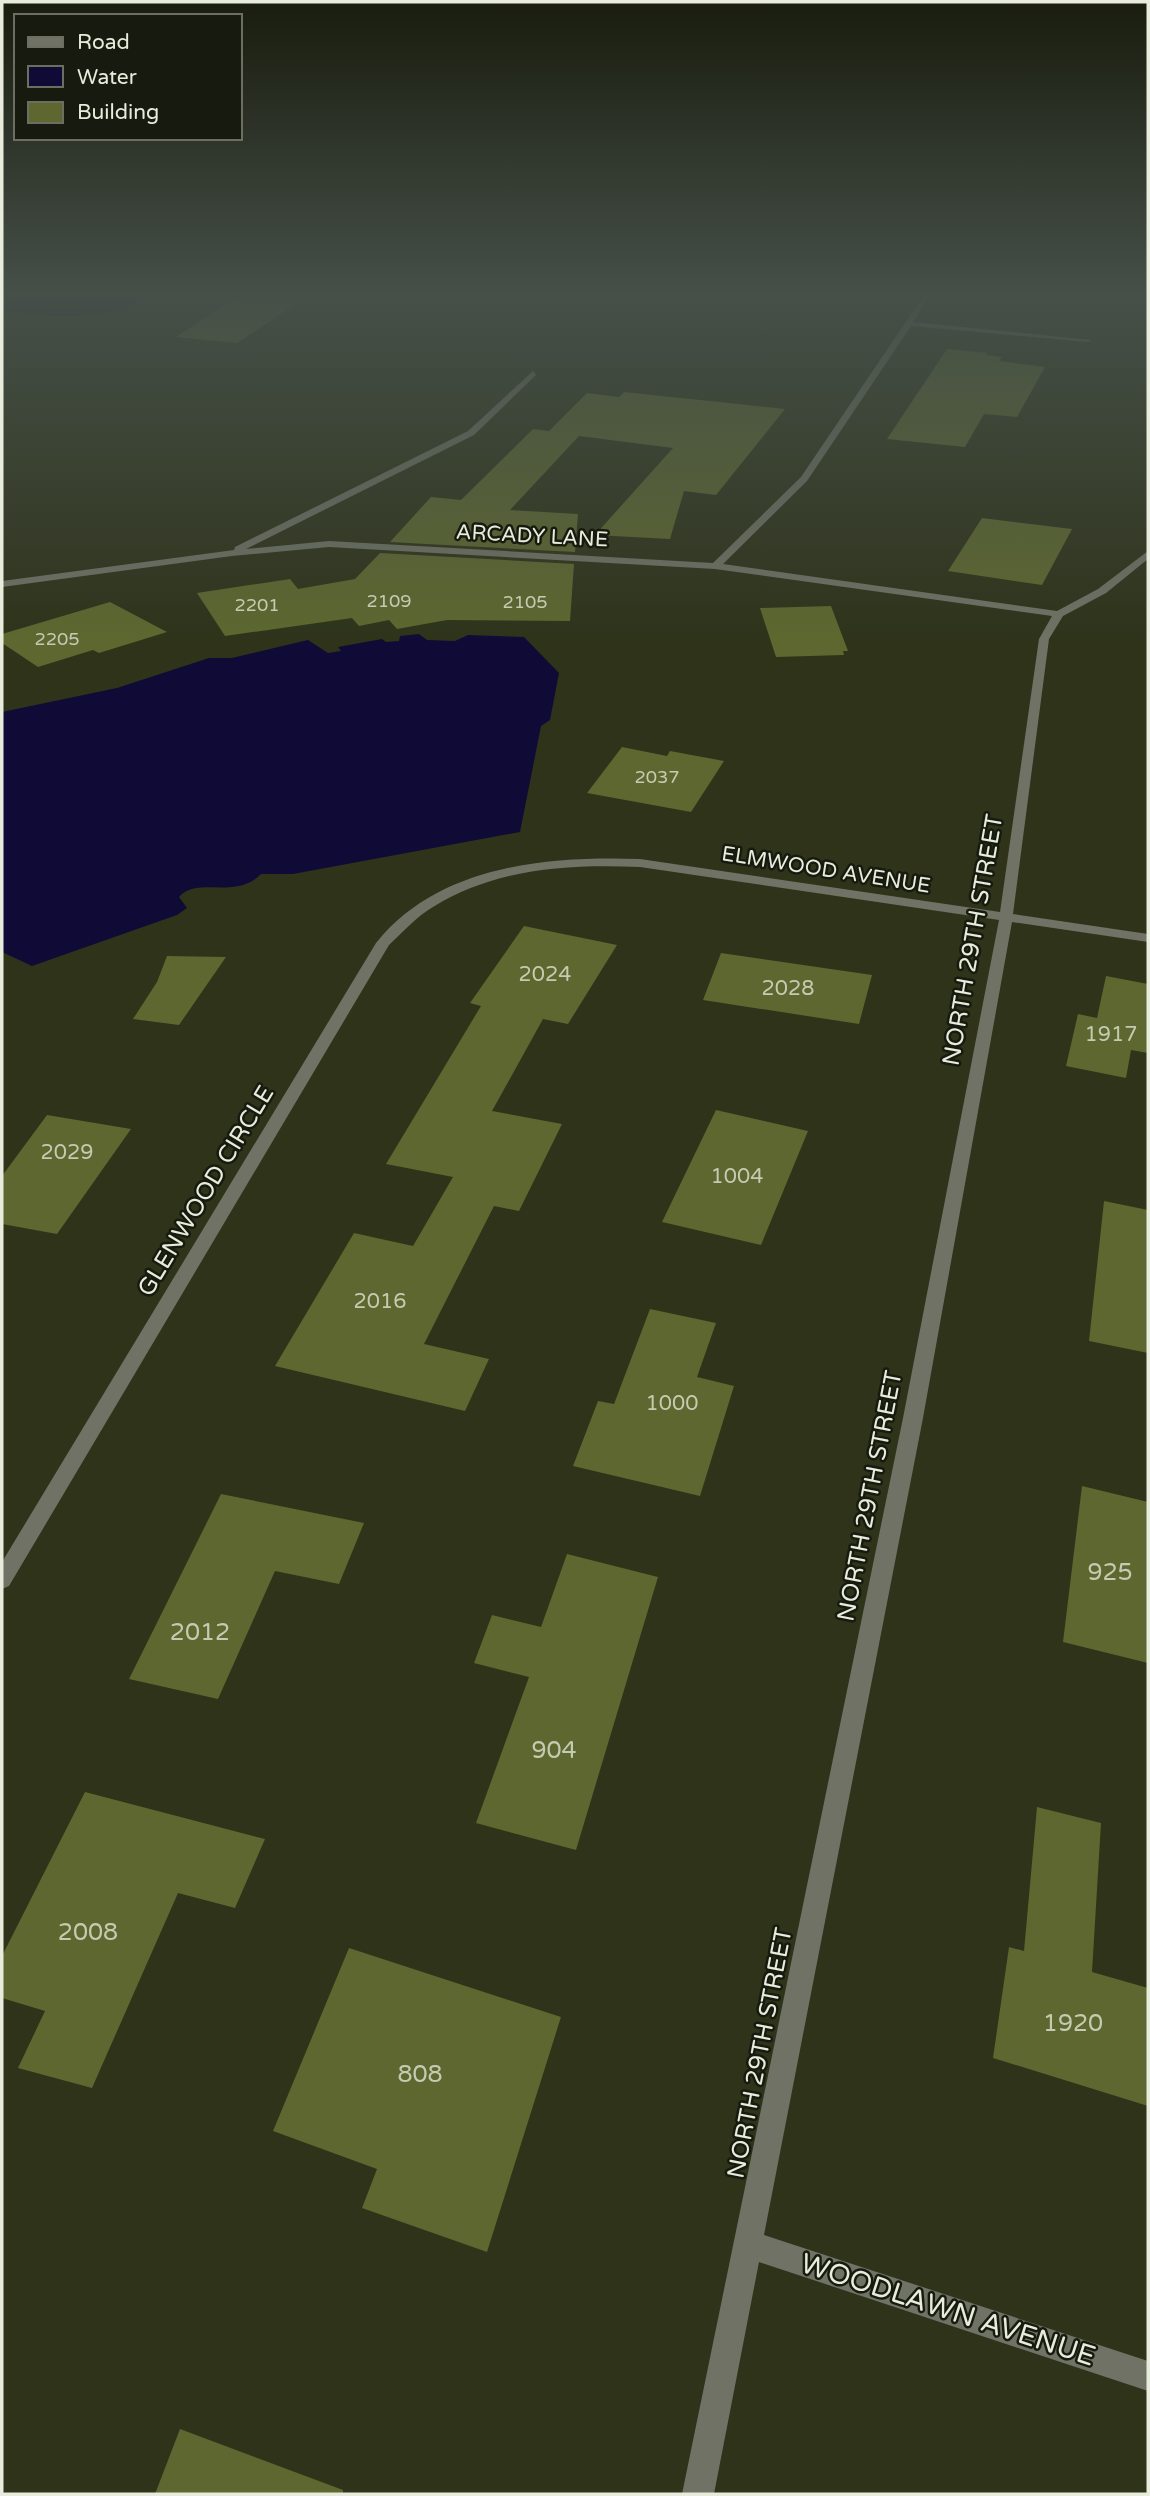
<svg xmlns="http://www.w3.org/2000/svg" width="1150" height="2496" viewBox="0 0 1150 2496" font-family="'Varela Round',sans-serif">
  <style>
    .water { fill: #100b36 }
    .building { fill: #5d672f }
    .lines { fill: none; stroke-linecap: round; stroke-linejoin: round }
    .minor { fill: #6f7265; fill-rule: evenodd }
    .labels { text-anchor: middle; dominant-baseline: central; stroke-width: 5; stroke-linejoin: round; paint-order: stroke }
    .far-number-label { font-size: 18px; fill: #c5cbb1 }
    .far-street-label { font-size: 21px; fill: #e8ecdc; stroke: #171a0e }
    .number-label { font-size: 21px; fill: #c5cbb1 }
    .street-label { font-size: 24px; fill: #e8ecdc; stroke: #171a0e }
    .near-number-label { font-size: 24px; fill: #c5cbb1 }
    .near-street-label { font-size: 28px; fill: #e8ecdc; stroke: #171a0e }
  </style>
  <rect width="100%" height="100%" fill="#2e331a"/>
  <!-- water -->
  <path class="water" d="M 2,292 L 156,292 C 133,324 37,316 2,312 Z
    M 419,634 L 427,640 L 455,641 L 468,635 L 524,637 L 559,673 L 550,720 L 541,726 L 520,832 L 293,874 L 261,874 C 236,900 197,876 179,897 L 187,908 L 177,915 L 32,966 L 2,952 L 2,712 L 117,688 L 209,658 L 232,658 L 308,640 L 328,653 L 341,651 L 338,647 L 382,639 L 386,642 L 399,641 L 400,636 Z"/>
  <!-- building -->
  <path class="building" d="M 244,292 L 306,297 L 237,343 L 176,337 Z
    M 947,349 L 988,353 L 986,355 L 1002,357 L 999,361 L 1045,367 L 1017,417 L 984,414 L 965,447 L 887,439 Z
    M 624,392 L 785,409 L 716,495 L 684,491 L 670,539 L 595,535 L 673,448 L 579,436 L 510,510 L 578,514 L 575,552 L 390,542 L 431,497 L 461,500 L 533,429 L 549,431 L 587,393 L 619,397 Z
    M 982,518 L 1072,529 L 1042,585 L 948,571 Z
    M 380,553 L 574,564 L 570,621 L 447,620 L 397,629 L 389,620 L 359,626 L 352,618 L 225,636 L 197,593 L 290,579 L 298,589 L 355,579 Z
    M 110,602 L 167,632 L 99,653 L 93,650 L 38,667 L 2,643 L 2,634 Z
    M 831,606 L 848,651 L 843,651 L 844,655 L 776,657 L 760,608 Z
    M 622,747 L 667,756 L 670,751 L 724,761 L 691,812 L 587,793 Z
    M 524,926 L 617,945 L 568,1024 L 543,1019 L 492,1111 L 562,1124 L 519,1211 L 494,1206 L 424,1344 L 489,1359 L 465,1411 L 275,1366 L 354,1233 L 413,1246 L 453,1177 L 386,1164 L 481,1006 L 470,1003 Z
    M 721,953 L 872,975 L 859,1024 L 703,1000 Z
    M 167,956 L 226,957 L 179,1025 L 133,1019 L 157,982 Z
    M 1106,976 L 1148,984 L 1148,1053 L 1131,1050 L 1126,1078 L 1066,1066 L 1078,1014 L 1097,1018 Z
    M 716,1110 L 808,1131 L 761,1245 L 662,1222 Z
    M 47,1115 L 131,1129 L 57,1234 L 2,1224 L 2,1176 Z
    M 1104,1201 L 1148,1210 L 1148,1353 L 1089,1341 Z
    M 650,1309 L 716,1323 L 697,1377 L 734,1386 L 700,1496 L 573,1466 L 598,1401 L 614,1404 Z
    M 1082,1486 L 1148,1502 L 1148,1663 L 1063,1642 Z
    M 221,1494 L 364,1523 L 339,1584 L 275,1571 L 218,1699 L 129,1679 Z
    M 567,1554 L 658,1577 L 576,1850 L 476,1823 L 529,1677 L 474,1663 L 492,1615 L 541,1627 Z
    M 85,1792 L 265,1839 L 235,1908 L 178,1893 L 92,2088 L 18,2068 L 45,2011 L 2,1998 L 2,1956 Z
    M 1037,1807 L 1101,1823 L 1092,1972 L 1148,1988 L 1148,2106 L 993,2058 L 1009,1947 L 1024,1951 Z
    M 349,1948 L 561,2017 L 487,2252 L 362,2208 L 377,2169 L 273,2131 Z
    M 180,2429 L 343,2490 L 343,2494 L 155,2494 Z"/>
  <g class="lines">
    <!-- minor -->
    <path class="minor" d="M 926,292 L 933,292 L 913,322 L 1092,340 L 1088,342 L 911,326 L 807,481 L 723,564 L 1057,611 L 1098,589 L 1148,551 L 1148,559 L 1106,593 L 1063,616 L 1049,639 L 1013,914 L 1148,934 L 1148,942 L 1012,922 L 923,1418 L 764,2235 L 1148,2361 L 1148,2391 L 759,2262 L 714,2494 L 682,2494 L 903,1418 L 999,920 L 640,867 C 568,864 496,868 433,907 C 416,917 403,932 389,945 L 9,1586 L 2,1589 L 2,1562 L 376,943 C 439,865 547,856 640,859 L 1000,912 L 1039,639 L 1052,616 L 715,569 L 329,547 L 232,556 L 2,587 L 2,581 L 234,550 L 235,547 L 468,431 L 533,371 L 536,375 L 474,435 L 246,549 L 329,541 L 713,563 L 801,477 Z"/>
  </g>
  <!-- sky -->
  <linearGradient id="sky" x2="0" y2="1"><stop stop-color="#191c0e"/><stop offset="0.46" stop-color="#465049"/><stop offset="1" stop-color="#465049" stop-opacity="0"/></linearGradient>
  <rect width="1150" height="641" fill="url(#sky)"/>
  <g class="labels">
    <!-- far-number labels -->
    <g class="far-number-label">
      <text x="389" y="601">2109</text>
      <text x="525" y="602">2105</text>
      <text x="257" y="605">2201</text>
      <text x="57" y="639">2205</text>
      <text x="657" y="777">2037</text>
    </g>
    <!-- far-street labels -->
    <g class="far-street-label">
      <text transform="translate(532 536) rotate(3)">ARCADY LANE</text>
      <text transform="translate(826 870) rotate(9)">ELMWOOD AVENUE</text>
    </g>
    <!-- number labels -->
    <g class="number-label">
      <text x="545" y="974">2024</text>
      <text x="788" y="988">2028</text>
      <text x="1111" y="1034">1917</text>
      <text x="67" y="1152">2029</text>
      <text x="737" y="1176">1004</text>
      <text x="380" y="1301">2016</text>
      <text x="672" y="1403">1000</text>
    </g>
    <!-- street labels -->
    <g class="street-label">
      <text transform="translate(973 940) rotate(-80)">NORTH 29TH STREET</text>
      <text transform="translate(206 1191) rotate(-59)">GLENWOOD CIRCLE</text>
      <text transform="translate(870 1496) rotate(-79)">NORTH 29TH STREET</text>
      <text transform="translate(760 2053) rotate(-79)">NORTH 29TH STREET</text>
    </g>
    <!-- near-number labels -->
    <g class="near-number-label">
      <text x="1110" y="1572">925</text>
      <text x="200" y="1632">2012</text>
      <text x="554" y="1750">904</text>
      <text x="88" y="1932">2008</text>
      <text x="1073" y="2023">1920</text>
      <text x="420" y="2074">808</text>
    </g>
    <!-- near-street labels -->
    <g class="near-street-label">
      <text transform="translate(948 2310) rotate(18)">WOODLAWN AVENUE</text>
    </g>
  </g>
  <!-- border -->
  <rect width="1150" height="2496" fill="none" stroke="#e8ecdc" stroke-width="7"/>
  <!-- legend -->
  <rect x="14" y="14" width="228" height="126" fill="#171a0e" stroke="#6b6e60" stroke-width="2"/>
  <rect x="28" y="37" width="35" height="10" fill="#6f7265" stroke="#6b6e60" stroke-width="2"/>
  <text x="77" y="49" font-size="21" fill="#e8ecdc">Road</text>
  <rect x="28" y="66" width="35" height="21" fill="#100b36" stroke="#6b6e60" stroke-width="2"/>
  <text x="77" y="84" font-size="21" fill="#e8ecdc">Water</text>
  <rect x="28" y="102" width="35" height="21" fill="#5d672f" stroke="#6b6e60" stroke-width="2"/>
  <text x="77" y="119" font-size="21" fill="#e8ecdc">Building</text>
</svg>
